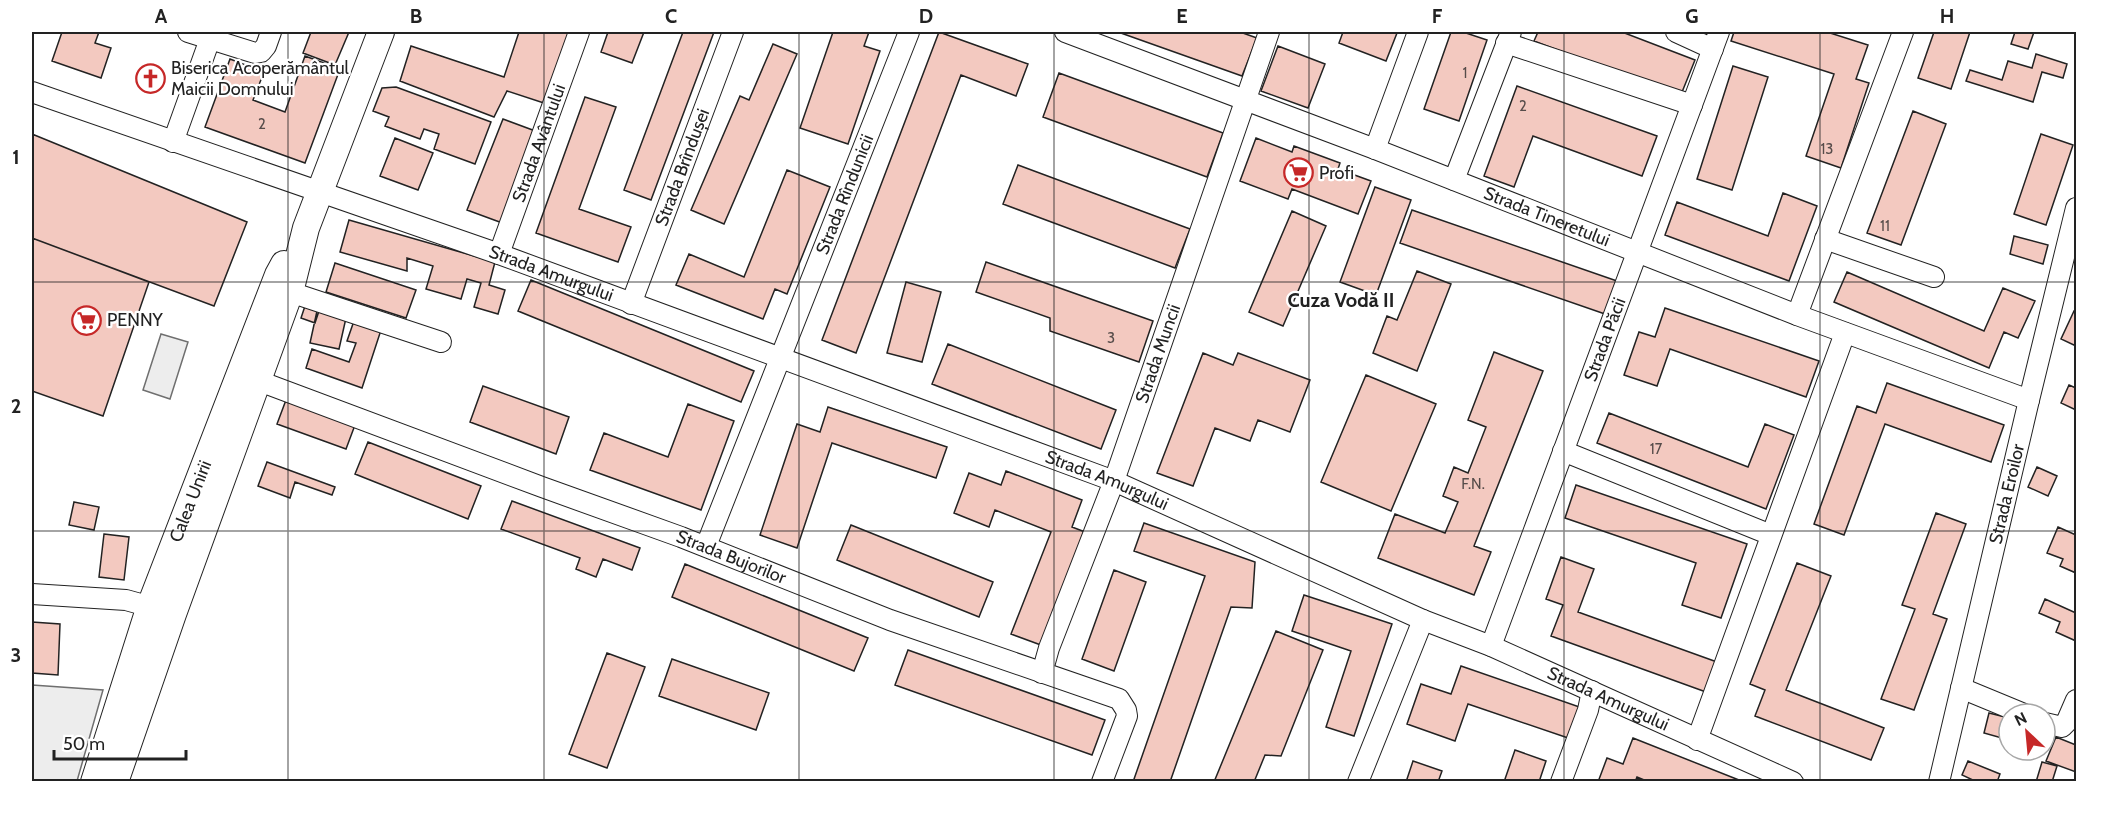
<svg xmlns="http://www.w3.org/2000/svg" width="2108" height="813" viewBox="0 0 2108 813" font-family="Cabin,sans-serif">
  <style>
    .parking { fill: #ededed; stroke: #6f6f6f; stroke-width: 1.5 }
    .building { fill: #f3c9c0; stroke: #222; stroke-width: 1.5 }
    .lines { fill: none; stroke-linecap: round; stroke-linejoin: round }
    .minor-casing { stroke: #222; stroke-width: 22 }
    .major-casing { stroke: #222; stroke-width: 28 }
    .minor { stroke: #fff; stroke-width: 20 }
    .major { stroke: #fff; stroke-width: 26 }
    .grid { fill: none; stroke: #222; stroke-width: 1.5; stroke-opacity: 0.55 }
    .labels { text-anchor: middle; dominant-baseline: central; stroke-width: 4.5; stroke-linejoin: round; paint-order: stroke }
    .number-label { font-size: 15px; fill: #564c4a }
    .poi-label { font-size: 18px; fill: #222; stroke: #fff; text-anchor: start }
    .street-label { font-size: 18px; fill: #222; stroke: #fff }
    .neighbourhood-label { font-size: 20px; font-weight: bold; fill: #222; stroke: #fff }
    .neatline { fill: none; stroke: #222; stroke-width: 2 }
    .grid-label { font-size: 20px; text-anchor: middle; font-weight: bold; fill: #222 }
  </style>
  <rect width="100%" height="100%" fill="#fff"/>
  <!-- parking -->
  <path class="parking" d="M 161,334 L 188,342 L 170,399 L 143,390 Z
    M 32,685 L 103,690 L 77,781 L 32,781 Z"/>
  <!-- building -->
  <path class="building" d="M 62,32 L 99,32 L 95,43 L 111,48 L 101,78 L 52,61 Z
    M 311,32 L 349,32 L 335,65 L 303,53 Z
    M 519,32 L 575,32 L 550,105 L 507,91 L 494,117 L 400,81 L 411,46 L 504,77 Z
    M 608,32 L 644,32 L 632,63 L 601,52 Z
    M 683,32 L 714,32 L 651,200 L 624,190 Z
    M 833,32 L 869,32 L 864,46 L 880,51 L 848,144 L 800,128 Z
    M 939,32 L 1028,64 L 1016,96 L 961,75 L 856,353 L 822,340 Z
    M 1118,32 L 1240,32 L 1257,38 L 1242,76 Z
    M 1343,32 L 1393,32 L 1397,33 L 1386,61 L 1339,43 Z
    M 1451,32 L 1463,32 L 1487,40 L 1459,121 L 1424,109 Z
    M 1538,32 L 1622,32 L 1695,60 L 1680,97 L 1534,41 Z
    M 1734,32 L 1827,32 L 1868,45 L 1856,79 L 1869,83 L 1841,168 L 1806,156 L 1834,74 L 1731,41 Z
    M 1934,32 L 1970,32 L 1951,89 L 1918,78 Z
    M 2015,32 L 2034,32 L 2028,49 L 2011,44 Z
    M 773,44 L 797,54 L 724,224 L 691,210 L 740,96 L 749,100 Z
    M 1278,46 L 1325,64 L 1308,108 L 1261,91 Z
    M 2036,54 L 2067,64 L 2063,78 L 2042,72 L 2033,102 L 1966,81 L 1970,70 L 2002,80 L 2008,61 L 2032,68 Z
    M 305,56 L 340,69 L 305,163 L 205,127 L 230,59 L 264,72 L 253,100 L 285,112 Z
    M 1733,66 L 1768,77 L 1732,190 L 1697,179 Z
    M 1059,73 L 1223,133 L 1207,177 L 1043,117 Z
    M 1517,86 L 1657,136 L 1642,176 L 1533,136 L 1514,187 L 1484,176 Z
    M 396,87 L 491,122 L 475,164 L 434,149 L 439,134 L 424,129 L 420,139 L 385,126 L 389,117 L 373,111 L 382,88 Z
    M 585,97 L 616,107 L 579,209 L 631,227 L 618,262 L 536,233 Z
    M 1913,111 L 1946,124 L 1901,245 L 1867,233 Z
    M 503,119 L 538,132 L 505,224 L 467,210 Z
    M 32,134 L 247,222 L 214,306 L 32,238 Z
    M 2041,134 L 2073,145 L 2046,225 L 2014,214 Z
    M 395,138 L 433,153 L 418,190 L 380,176 Z
    M 1256,138 L 1292,152 L 1294,146 L 1340,163 L 1338,169 L 1371,181 L 1358,214 L 1292,189 L 1288,199 L 1240,181 Z
    M 1018,165 L 1190,229 L 1175,268 L 1003,204 Z
    M 787,170 L 830,187 L 787,294 L 775,289 L 763,319 L 676,285 L 689,254 L 744,277 Z
    M 1375,187 L 1411,200 L 1376,295 L 1340,282 Z
    M 1783,193 L 1817,206 L 1789,281 L 1665,235 L 1677,202 L 1768,236 Z
    M 1412,210 L 1617,281 L 1605,314 L 1400,243 Z
    M 1292,211 L 1326,226 L 1283,326 L 1249,312 Z
    M 349,220 L 495,262 L 489,285 L 505,290 L 498,314 L 474,307 L 481,283 L 467,279 L 461,299 L 426,289 L 433,266 L 407,258 L 407,271 L 340,252 Z
    M 2014,236 L 2048,245 L 2043,264 L 2010,254 Z
    M 32,238 L 149,282 L 103,416 L 32,391 Z
    M 986,262 L 1153,321 L 1139,362 L 1050,331 L 1050,318 L 976,292 Z
    M 335,263 L 416,290 L 406,318 L 326,292 Z
    M 1417,271 L 1451,284 L 1417,371 L 1373,353 L 1387,316 L 1397,320 Z
    M 1847,272 L 1984,331 L 2003,288 L 2035,301 L 2018,338 L 2004,332 L 1989,368 L 1834,302 Z
    M 531,280 L 754,371 L 741,402 L 518,311 Z
    M 906,282 L 941,292 L 922,362 L 887,353 Z
    M 306,303 L 320,308 L 315,323 L 301,318 Z
    M 1665,308 L 1819,361 L 1806,397 L 1670,349 L 1657,386 L 1624,375 L 1639,332 L 1655,337 Z
    M 317,311 L 346,318 L 339,349 L 310,343 Z
    M 2074,311 L 2076,312 L 2076,346 L 2061,339 Z
    M 355,318 L 382,327 L 362,388 L 306,368 L 312,349 L 349,362 L 356,343 L 347,341 Z
    M 948,344 L 1116,410 L 1101,449 L 932,384 Z
    M 1494,352 L 1543,371 L 1474,546 L 1491,552 L 1474,595 L 1378,558 L 1395,514 L 1445,533 L 1458,502 L 1443,496 L 1454,467 L 1468,473 L 1486,427 L 1468,420 Z
    M 1203,353 L 1233,365 L 1238,353 L 1310,380 L 1290,432 L 1258,420 L 1250,441 L 1215,428 L 1193,486 L 1157,473 Z
    M 1366,375 L 1436,404 L 1391,511 L 1321,482 Z
    M 1887,383 L 2004,425 L 1991,462 L 1885,424 L 1844,535 L 1814,524 L 1857,406 L 1876,413 Z
    M 2069,385 L 2076,388 L 2076,410 L 2061,403 Z
    M 483,386 L 569,417 L 556,454 L 470,422 Z
    M 286,400 L 355,425 L 346,449 L 277,424 Z
    M 688,404 L 734,421 L 701,510 L 590,470 L 604,433 L 668,457 Z
    M 828,407 L 947,447 L 936,478 L 832,443 L 797,548 L 760,535 L 797,424 L 820,432 Z
    M 1609,413 L 1748,467 L 1765,424 L 1794,435 L 1766,509 L 1597,443 Z
    M 368,442 L 481,486 L 468,519 L 355,474 Z
    M 267,462 L 335,487 L 332,495 L 295,482 L 290,498 L 258,486 Z
    M 2037,467 L 2057,476 L 2048,496 L 2028,487 Z
    M 1006,471 L 1082,500 L 1072,527 L 1093,535 L 1049,648 L 1011,634 L 1051,532 L 995,510 L 989,527 L 954,513 L 969,473 L 1001,485 Z
    M 1576,485 L 1747,544 L 1721,618 L 1682,605 L 1696,563 L 1565,518 Z
    M 512,501 L 640,548 L 632,570 L 603,559 L 596,577 L 576,569 L 580,558 L 501,529 Z
    M 74,502 L 99,507 L 94,530 L 69,525 Z
    M 1936,513 L 1966,524 L 1933,614 L 1947,619 L 1914,710 L 1881,699 L 1915,609 L 1902,605 Z
    M 1144,523 L 1255,562 L 1252,608 L 1231,607 L 1170,782 L 1133,782 L 1205,576 L 1134,551 Z
    M 851,525 L 993,582 L 979,617 L 837,560 Z
    M 2058,527 L 2076,535 L 2076,573 L 2060,566 L 2063,559 L 2047,553 Z
    M 104,534 L 129,537 L 124,580 L 99,577 Z
    M 1561,557 L 1594,569 L 1578,612 L 1717,662 L 1706,692 L 1551,636 L 1563,605 L 1546,599 Z
    M 1797,563 L 1831,576 L 1786,690 L 1884,728 L 1871,760 L 1755,716 L 1765,690 L 1750,684 Z
    M 685,564 L 868,638 L 854,671 L 672,597 Z
    M 1114,570 L 1146,582 L 1114,671 L 1082,659 Z
    M 1304,595 L 1392,624 L 1354,736 L 1326,727 L 1351,651 L 1292,631 Z
    M 2045,599 L 2076,613 L 2076,641 L 2056,632 L 2060,622 L 2039,613 Z
    M 32,622 L 60,624 L 58,675 L 32,673 Z
    M 1276,631 L 1323,650 L 1281,756 L 1265,755 L 1254,782 L 1214,782 Z
    M 908,650 L 1105,720 L 1092,755 L 895,685 Z
    M 607,653 L 645,667 L 607,768 L 569,754 Z
    M 672,659 L 769,693 L 756,730 L 659,696 Z
    M 1461,666 L 1588,710 L 1577,741 L 1468,704 L 1455,741 L 1407,724 L 1421,684 L 1451,694 Z
    M 1989,713 L 2009,718 L 2009,740 L 1984,733 Z
    M 2056,737 L 2076,745 L 2076,772 L 2046,761 Z
    M 1633,738 L 1744,782 L 1649,782 L 1637,777 L 1635,782 L 1598,782 L 1607,758 L 1623,764 Z
    M 1515,750 L 1546,761 L 1539,782 L 1504,782 Z
    M 1413,761 L 1442,771 L 1438,782 L 1406,782 Z
    M 1968,761 L 2000,774 L 1997,782 L 1977,782 L 1962,775 Z
    M 2042,762 L 2057,766 L 2052,782 L 2036,782 Z"/>
  <g class="lines">
    <defs>
      <g id="minor">
        <path d="M 188,32 L 255,53 L 261,52 L 266,46 L 271,32"/>
        <path id="s1" d="M 1065,32 L 1375,149 L 1797,315 L 2029,400"/>
        <path d="M 1676,32 L 1713,49"/>
        <path d="M 1506,43 L 1692,105"/>
        <path id="s2" d="M 32,92 L 499,254 L 1114,481 L 1423,620 L 1491,646 L 1793,782"/>
        <path d="M 173,142 L 210,39"/>
        <path d="M 1375,149 L 1418,32"/>
        <path d="M 1454,180 L 1511,32"/>
        <path d="M 1825,239 L 1934,277"/>
        <path id="s3" d="M 499,254 L 579,32"/>
        <path d="M 290,292 L 441,342"/>
        <path id="s4" d="M 631,304 L 733,32"/>
        <path d="M 1797,315 L 1903,32"/>
        <path id="s5" d="M 259,381 L 542,487 L 681,537 L 890,620 L 1119,699 L 1126,710 L 1127,716 L 1102,782"/>
        <path d="M 1563,451 L 1771,535"/>
        <path id="s6" d="M 706,546 L 909,32"/>
        <path d="M 32,594 L 126,600 L 162,610"/>
        <path id="s7" d="M 1491,646 L 1719,32"/>
        <path id="s8" d="M 1042,673 L 1049,648 L 1114,481 L 1269,32"/>
        <path d="M 1961,688 L 2024,714"/>
        <path d="M 2045,723 L 2062,727 L 2066,723 L 2076,700"/>
        <path d="M 1697,740 L 1845,333"/>
        <path d="M 1358,782 L 1423,620"/>
        <path d="M 1561,782 L 1588,710 L 1592,691"/>
        <path id="s9" d="M 1939,782 L 2029,400 L 2076,208"/>
      </g>
      <g id="major">
        <path id="s10" d="M 94,782 L 150,606 L 278,275 L 284,264"/>
        <path d="M 115,782 L 173,614 L 290,292 L 306,228 L 381,32"/>
      </g>
    </defs>
    <!-- minor casing -->
    <use href="#minor" class="minor-casing"/>
    <!-- major casing -->
    <use href="#major" class="major-casing"/>
    <!-- minor -->
    <use href="#minor" class="minor"/>
    <!-- major -->
    <use href="#major" class="major"/>
  </g>
  <!-- grid -->
  <path class="grid" d="M 288,32 L 288,782M 544,32 L 544,782M 799,32 L 799,782M 1054,32 L 1054,782M 1309,32 L 1309,782M 1564,32 L 1564,782M 1820,32 L 1820,782M 32,282 L 2076,282M 32,531 L 2076,531"/>
  <!-- icons -->
  <defs>
    <symbol id="church-ring" viewBox="-11 -11 22 22"><circle r="9.5" fill="#fff" stroke="#c62828" stroke-width="1.5"/><path d="M-1.2-6h2.4v3.5h3.3v2.4h-3.3V6h-2.4V-.1h-3.3v-2.4h3.3Z" fill="#c62828"/></symbol>
    <symbol id="supermarket-ring" viewBox="-11 -11 22 22"><circle r="9.5" fill="#fff" stroke="#c62828" stroke-width="1.5"/><path d="M-6-5.5h2.5l.6 2H6L4.5 2H-2.5L-4.4-4H-6ZM-1.5 3.2a1.3 1.3 0 1 0 .1 0ZM3 3.2a1.3 1.3 0 1 0 .1 0Z" fill="#c62828"/></symbol>
  </defs>
  <g fill-rule="evenodd">
    <use href="#church-ring" x="134" y="62" width="33" height="33"/>
    <use href="#supermarket-ring" x="1282" y="156" width="33" height="33"/>
    <use href="#supermarket-ring" x="70" y="304" width="33" height="33"/>
  </g>
  <g class="labels">
    <!-- number labels -->
    <g class="number-label">
      <text x="1465" y="73">1</text>
      <text x="1523" y="106">2</text>
      <text x="262" y="124">2</text>
      <text x="1827" y="149">13</text>
      <text x="1885" y="226">11</text>
      <text x="1111" y="338">3</text>
      <text x="1656" y="449">17</text>
      <text x="1473" y="484">F.N.</text>
    </g>
    <!-- poi labels -->
    <g class="poi-label">
      <text x="171" y="68">Biserica Acoperământul<tspan x="171" dy="21">Maicii Domnului</tspan></text>
      <text x="1319" y="173">Profi</text>
      <text x="107" y="320">PENNY</text>
    </g>
    <!-- street labels -->
    <g class="street-label">
      <text stroke="none"><textPath href="#s3" startOffset="118">Strada Avântului</textPath></text>
      <text stroke="none"><textPath href="#s4" startOffset="146">Strada Brîndușei</textPath></text>
      <text stroke="none"><textPath href="#s6" startOffset="378">Strada Rîndunicii</textPath></text>
      <text stroke="none"><textPath href="#s1" startOffset="516">Strada Tineretului</textPath></text>
      <text stroke="none"><textPath href="#s2" startOffset="550">Strada Amurgului</textPath></text>
      <text stroke="none"><textPath href="#s7" startOffset="327">Strada Păcii</textPath></text>
      <text stroke="none"><textPath href="#s8" startOffset="340">Strada Muncii</textPath></text>
      <text stroke="none"><textPath href="#s2" startOffset="1143">Strada Amurgului</textPath></text>
      <text stroke="none"><textPath href="#s9" startOffset="296">Strada Eroilor</textPath></text>
      <text stroke="none"><textPath href="#s10" startOffset="297">Calea Unirii</textPath></text>
      <text stroke="none"><textPath href="#s5" startOffset="504">Strada Bujorilor</textPath></text>
      <text stroke="none"><textPath href="#s2" startOffset="1690">Strada Amurgului</textPath></text>
    </g>
    <!-- neighbourhood labels -->
    <g class="neighbourhood-label">
      <text x="1341" y="300">Cuza Vodă II</text>
    </g>
  </g>
  <!-- border -->
  <rect width="2108" height="813" fill="none" stroke="#ffffff" stroke-width="66"/>
  <!-- north arrow -->
  <g transform="translate(2027 732) rotate(334)"><circle r="28" fill="#ffffff" stroke="#a7a7a7" stroke-width="1.5"/>
  <path d="M0-4.5L10 22L0 15L-10 22Z" fill="#c62828"/>
  <text y="-9" font-size="16" font-weight="bold" text-anchor="middle" fill="#222222">N</text>
  </g>
  <!-- scale -->
  <path d="M54 750v9h132v-9" fill="none" stroke="#222222" stroke-width="3"/>
  <text x="63" y="750" font-size="18" fill="#222222" stroke="#ffffff" stroke-width="4.5" paint-order="stroke">50 m</text>
  <rect x="33" y="33" width="2042" height="747" class="neatline"/>
  <g class="grid-label">
    <text x="161" y="23">A</text>
    <text x="416" y="23">B</text>
    <text x="671" y="23">C</text>
    <text x="926" y="23">D</text>
    <text x="1182" y="23">E</text>
    <text x="1437" y="23">F</text>
    <text x="1692" y="23">G</text>
    <text x="1947" y="23">H</text>
    <text x="16" y="164">1</text>
    <text x="16" y="413">2</text>
    <text x="16" y="662">3</text>
  </g>
</svg>
